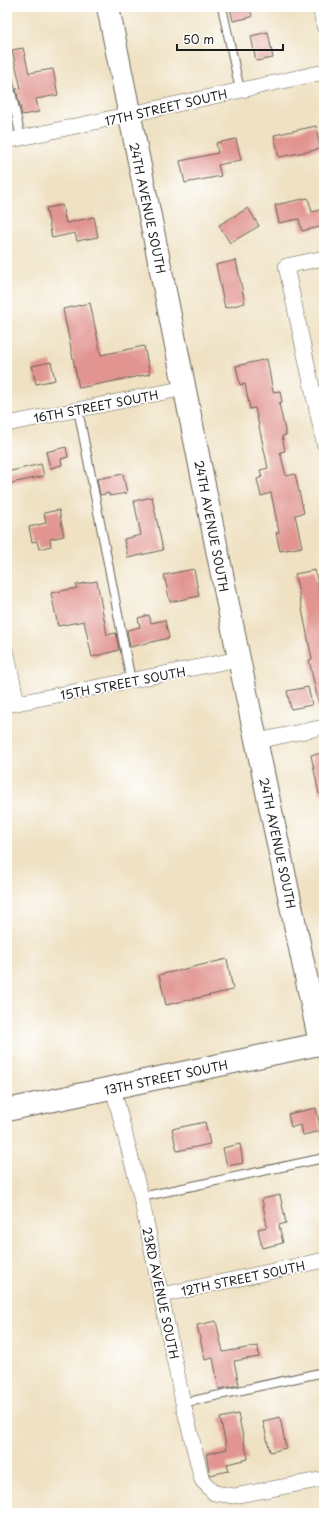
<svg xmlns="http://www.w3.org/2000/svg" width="331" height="1520" viewBox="0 0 331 1520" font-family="'Playpen Sans',sans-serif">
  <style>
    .building { fill: #e19490 }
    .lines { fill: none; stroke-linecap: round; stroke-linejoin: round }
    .lane-casing { stroke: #666156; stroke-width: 10 }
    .street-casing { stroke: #666156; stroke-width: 16 }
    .secondary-casing { stroke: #666156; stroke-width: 24 }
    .lane { stroke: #fff; stroke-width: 8 }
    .street { stroke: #fff; stroke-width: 15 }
    .secondary { stroke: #fff; stroke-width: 22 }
    .labels { text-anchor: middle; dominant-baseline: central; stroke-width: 3.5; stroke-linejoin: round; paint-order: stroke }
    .street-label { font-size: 12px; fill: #1c1c1c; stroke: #fff }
  </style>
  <rect width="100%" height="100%" fill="#fff"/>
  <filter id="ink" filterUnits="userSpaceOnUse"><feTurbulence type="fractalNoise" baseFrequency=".025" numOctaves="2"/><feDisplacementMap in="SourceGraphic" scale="8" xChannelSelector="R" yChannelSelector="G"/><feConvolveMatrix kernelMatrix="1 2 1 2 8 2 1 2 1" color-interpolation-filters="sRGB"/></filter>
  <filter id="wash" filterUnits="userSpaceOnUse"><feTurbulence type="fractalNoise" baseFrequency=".012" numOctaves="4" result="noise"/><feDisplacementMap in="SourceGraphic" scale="16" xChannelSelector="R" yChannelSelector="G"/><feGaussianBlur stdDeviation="0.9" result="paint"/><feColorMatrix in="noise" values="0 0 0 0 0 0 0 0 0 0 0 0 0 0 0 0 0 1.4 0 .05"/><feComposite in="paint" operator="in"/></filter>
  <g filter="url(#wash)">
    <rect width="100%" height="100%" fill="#efe1c2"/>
    <g id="blocks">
      <!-- building -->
      <path class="building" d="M 230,7 L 250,7 L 252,17 L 233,21 Z
        M 268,32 L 273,58 L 256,61 L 251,36 Z
        M 23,48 L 29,73 L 53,69 L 58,95 L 36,99 L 39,112 L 22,115 L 16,89 L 21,88 L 12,50 Z
        M 316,126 L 320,149 L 279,157 L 274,135 Z
        M 236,139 L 241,160 L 218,165 L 221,176 L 185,183 L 180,161 L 218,153 L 216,143 Z
        M 308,198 L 312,212 L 324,209 L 324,226 L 302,231 L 299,219 L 279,223 L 275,205 Z
        M 62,205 L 66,223 L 94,217 L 98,237 L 77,241 L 75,233 L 52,238 L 46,208 Z
        M 248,208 L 259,226 L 230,243 L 219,225 Z
        M 236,260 L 245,303 L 225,308 L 216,265 Z
        M 90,303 L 101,355 L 144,346 L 150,374 L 79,388 L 63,309 Z
        M 267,359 L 273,392 L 280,391 L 282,402 L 279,403 L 286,435 L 282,436 L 285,451 L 280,452 L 286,476 L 295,474 L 304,513 L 295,515 L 302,547 L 280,551 L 276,533 L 279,532 L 271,493 L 261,496 L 257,479 L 262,477 L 260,470 L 268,468 L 255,408 L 250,409 L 245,384 L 240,385 L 236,366 Z
        M 51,362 L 55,380 L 36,384 L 32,366 Z
        M 66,447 L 68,457 L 61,459 L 62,465 L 50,468 L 46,452 Z
        M 41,464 L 44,476 L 7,484 L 7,472 Z
        M 123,474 L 127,493 L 109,496 L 109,493 L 100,495 L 97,479 Z
        M 152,497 L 163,550 L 128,558 L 124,539 L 141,535 L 134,501 Z
        M 59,510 L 64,536 L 50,539 L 51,546 L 39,549 L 37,541 L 32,542 L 29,527 L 46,523 L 44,513 Z
        M 194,569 L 199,596 L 170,602 L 164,575 Z
        M 315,570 L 324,615 L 324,705 L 319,705 L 309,660 L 312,659 L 295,574 Z
        M 97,581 L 107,635 L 116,633 L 119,650 L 92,657 L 84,621 L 58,626 L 51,593 L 77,588 L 76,585 Z
        M 149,615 L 151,623 L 165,620 L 169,638 L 130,647 L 127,630 L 140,627 L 138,618 Z
        M 308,687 L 312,705 L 291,709 L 287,691 Z
        M 324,753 L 324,793 L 319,794 L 311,755 Z
        M 227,959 L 233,990 L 166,1005 L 159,975 Z
        M 316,1108 L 321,1131 L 303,1135 L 301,1125 L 291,1127 L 288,1114 Z
        M 205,1122 L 210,1144 L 177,1151 L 172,1129 Z
        M 240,1144 L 243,1163 L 227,1166 L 223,1148 Z
        M 280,1195 L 286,1223 L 279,1225 L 283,1243 L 262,1248 L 258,1229 L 267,1227 L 262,1199 Z
        M 216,1321 L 223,1352 L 258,1346 L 259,1357 L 234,1361 L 239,1385 L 219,1389 L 213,1358 L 205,1360 L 197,1325 Z
        M 238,1414 L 248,1459 L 227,1464 L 229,1471 L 210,1475 L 206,1454 L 227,1449 L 220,1418 Z
        M 280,1417 L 286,1448 L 270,1452 L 263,1421 Z"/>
    </g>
  </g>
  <g filter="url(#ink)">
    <use href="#blocks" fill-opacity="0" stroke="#666156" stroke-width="1"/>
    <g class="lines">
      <defs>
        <path id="lane" d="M 222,7 L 240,90
          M 7,73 L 21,138
          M 78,409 L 131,681
          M 141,1197 L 324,1158
          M 183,1403 L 324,1372"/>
        <path id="street" d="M 320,7 L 324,26
          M 7,141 L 324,72
          M 324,258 L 286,266 L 324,443
          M 7,424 L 185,388
          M 7,654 L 17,703
          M 7,705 L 239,659
          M 257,741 L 324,727
          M 113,1088 L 141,1197 L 183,1403 L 202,1480 L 214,1493 L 234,1496 L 324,1479
          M 162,1295 L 324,1260"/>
        <path id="secondary" d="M 108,7 L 239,659 L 320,1043
          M 7,1110 L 324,1043"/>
      </defs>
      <!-- lane casing -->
      <use href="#lane" class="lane-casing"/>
      <!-- street casing -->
      <use href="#street" class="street-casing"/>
      <!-- secondary casing -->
      <use href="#secondary" class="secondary-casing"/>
      <!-- lane -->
      <use href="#lane" class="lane"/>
      <!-- street -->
      <use href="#street" class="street"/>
      <!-- secondary -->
      <use href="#secondary" class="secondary"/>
    </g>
  </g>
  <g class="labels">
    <!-- street labels -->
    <g class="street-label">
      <text transform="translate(166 107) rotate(-13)">17TH STREET SOUTH</text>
      <text transform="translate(148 208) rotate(78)">24TH AVENUE SOUTH</text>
      <text transform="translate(96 406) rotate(-11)">16TH STREET SOUTH</text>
      <text transform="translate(212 526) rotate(79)">24TH AVENUE SOUTH</text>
      <text transform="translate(123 683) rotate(-11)">15TH STREET SOUTH</text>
      <text transform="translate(278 843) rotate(78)">24TH AVENUE SOUTH</text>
      <text transform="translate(166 1077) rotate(-12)">13TH STREET SOUTH</text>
      <text transform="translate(243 1278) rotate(-12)">12TH STREET SOUTH</text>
      <text transform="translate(161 1293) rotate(78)">23RD AVENUE SOUTH</text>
    </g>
  </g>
  <!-- margin -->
  <rect width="331" height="1520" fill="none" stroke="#fff" stroke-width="24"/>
  <!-- scale -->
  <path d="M177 44v6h106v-6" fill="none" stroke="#1c1c1c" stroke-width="2"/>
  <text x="183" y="44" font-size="12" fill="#1c1c1c" stroke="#ffffff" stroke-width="3" paint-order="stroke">50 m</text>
</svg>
